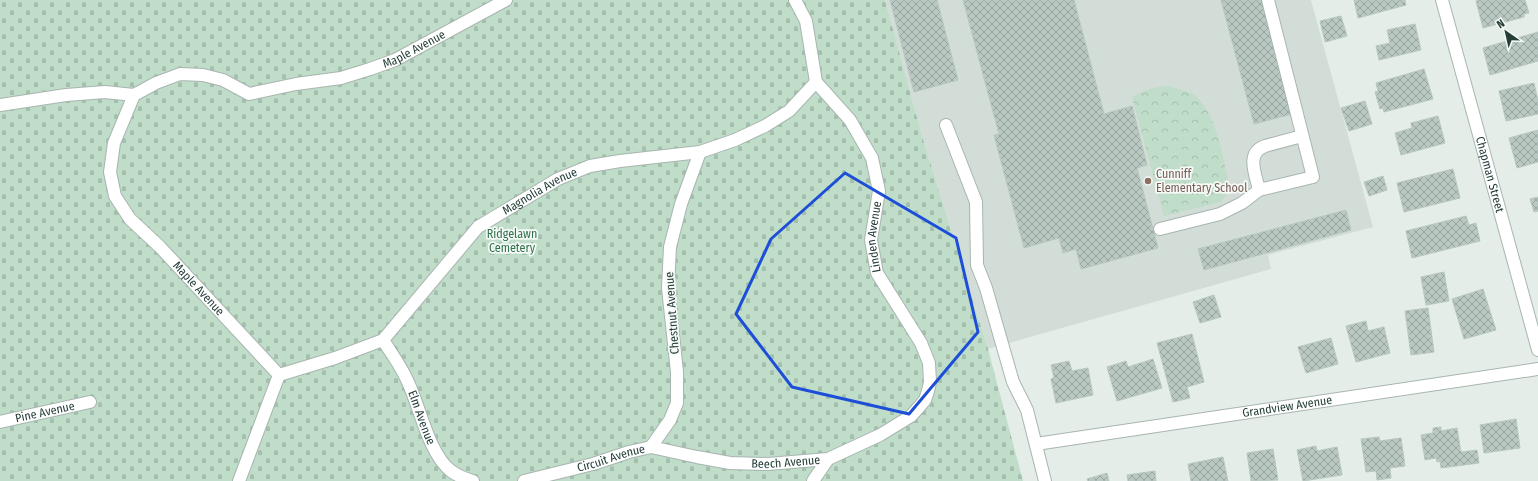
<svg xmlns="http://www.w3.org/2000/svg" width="1538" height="481" viewBox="0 0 1538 481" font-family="'Fira Sans Condensed',sans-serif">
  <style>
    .built { fill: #d3ddd8 }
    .cemetery { fill: url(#cemetery-stones) }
    .park { fill: url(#park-crowns) }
    .building { fill: url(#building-cross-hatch); stroke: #b7c7c0 }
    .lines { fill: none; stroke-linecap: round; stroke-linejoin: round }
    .minor-casing { stroke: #a8b5b0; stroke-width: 14 }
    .minor { stroke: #fff; stroke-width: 12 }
    .marked { fill: none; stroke: #1d4ed8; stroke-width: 3; stroke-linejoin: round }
    .education-dot { fill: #8d6e63; stroke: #f5faf7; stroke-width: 1.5 }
    .labels { text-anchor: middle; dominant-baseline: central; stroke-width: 3.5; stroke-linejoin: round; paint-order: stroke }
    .street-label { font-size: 12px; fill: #253e38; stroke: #f5faf7 }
    .education-label { font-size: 12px; fill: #785e54; stroke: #f5faf7; text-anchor: start }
    .park-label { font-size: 12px; fill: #31734c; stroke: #f5faf7 }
  </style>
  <defs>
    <pattern id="cemetery-stones" width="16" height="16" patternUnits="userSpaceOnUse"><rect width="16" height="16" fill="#bfddc8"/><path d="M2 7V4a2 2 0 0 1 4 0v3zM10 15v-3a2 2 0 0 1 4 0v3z" fill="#a4bfad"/></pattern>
    <pattern id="park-crowns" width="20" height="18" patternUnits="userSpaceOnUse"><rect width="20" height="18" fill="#bfddc8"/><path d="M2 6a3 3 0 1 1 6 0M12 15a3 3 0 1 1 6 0" fill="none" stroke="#a4bfad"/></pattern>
    <pattern id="building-cross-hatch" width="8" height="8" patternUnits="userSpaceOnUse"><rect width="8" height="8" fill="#bac8c2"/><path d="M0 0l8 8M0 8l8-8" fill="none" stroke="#97a49f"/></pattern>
  </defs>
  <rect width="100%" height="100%" fill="#e5ede9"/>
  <!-- built -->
  <path class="built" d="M 885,0 L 1311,0 L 1373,227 L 1268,255 L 1271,269 L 988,349 L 922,136 Z"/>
  <!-- cemetery -->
  <path class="cemetery" d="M 0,0 L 885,0 L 922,136 L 988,349 L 1023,481 L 0,481 Z"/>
  <!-- park -->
  <path class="park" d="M 1167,86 C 1176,88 1186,90 1194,95 C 1218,114 1223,160 1230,189 L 1221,202 L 1164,216 L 1132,97 C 1144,90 1154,87 1167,86 Z"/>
  <!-- building -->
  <path class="building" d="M 890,0 L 937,0 L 958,80 L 914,92 Z
    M 963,0 L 1074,0 L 1104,114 L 1132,106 L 1147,165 L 1137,168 L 1158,248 L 1081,269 L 1076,249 L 1063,253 L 1059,238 L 1024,248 L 994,135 L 999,134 Z
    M 1221,0 L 1262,0 L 1292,114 L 1254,124 Z
    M 1354,0 L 1405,0 L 1406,5 L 1358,18 Z
    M 1479,0 L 1525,0 L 1529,13 L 1524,14 L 1524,17 L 1483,28 L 1476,1 Z
    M 1341,16 L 1347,36 L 1325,42 L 1320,21 Z
    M 1415,24 L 1421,50 L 1379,60 L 1376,46 L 1390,43 L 1387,30 Z
    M 1538,32 L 1538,61 L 1490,75 L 1483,48 Z
    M 1424,69 L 1433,99 L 1384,112 L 1383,108 L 1380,109 L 1375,92 L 1378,91 L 1376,83 Z
    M 1534,83 L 1538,101 L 1538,114 L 1506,121 L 1499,91 Z
    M 1365,101 L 1372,124 L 1349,131 L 1341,108 Z
    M 1438,116 L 1445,143 L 1401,155 L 1395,133 L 1412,128 L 1411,123 Z
    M 1538,130 L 1538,162 L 1517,168 L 1509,138 Z
    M 1453,169 L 1460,198 L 1404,212 L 1397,183 Z
    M 1383,176 L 1387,190 L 1369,196 L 1364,182 Z
    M 1538,197 L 1538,211 L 1534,212 L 1530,199 Z
    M 1346,210 L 1351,230 L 1204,270 L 1198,249 Z
    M 1466,216 L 1469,225 L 1476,223 L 1480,241 L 1412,258 L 1406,231 Z
    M 1444,272 L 1449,301 L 1426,305 L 1421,277 Z
    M 1483,289 L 1496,330 L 1464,339 L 1452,299 Z
    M 1214,295 L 1221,317 L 1200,323 L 1193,302 Z
    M 1428,308 L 1434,352 L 1411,355 L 1405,311 Z
    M 1366,321 L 1368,331 L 1384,327 L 1390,353 L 1356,362 L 1346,326 Z
    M 1192,334 L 1204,382 L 1187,387 L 1190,398 L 1173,402 L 1157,343 Z
    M 1331,338 L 1338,364 L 1306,373 L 1298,347 Z
    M 1153,359 L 1162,388 L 1117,401 L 1107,367 L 1126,361 L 1128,367 Z
    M 1069,361 L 1072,371 L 1088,368 L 1093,395 L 1056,403 L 1051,379 L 1054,378 L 1051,365 Z
    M 1516,419 L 1520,448 L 1484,453 L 1480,425 Z
    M 1441,427 L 1441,431 L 1457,428 L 1461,452 L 1477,450 L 1479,463 L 1441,468 L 1440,461 L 1437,462 L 1436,458 L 1425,460 L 1421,435 L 1433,433 L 1433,428 Z
    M 1379,437 L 1380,441 L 1401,438 L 1405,466 L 1390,468 L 1391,478 L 1377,480 L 1376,471 L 1366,472 L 1361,439 Z
    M 1316,446 L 1317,451 L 1337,447 L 1342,475 L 1303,481 L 1297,450 Z
    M 1273,449 L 1278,480 L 1251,481 L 1247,453 Z
    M 1223,457 L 1228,481 L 1191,481 L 1188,464 Z
    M 1155,471 L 1156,481 L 1128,481 L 1127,475 Z
    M 1107,473 L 1109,481 L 1088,481 L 1087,479 Z"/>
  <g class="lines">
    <defs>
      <g id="minor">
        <path d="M 795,0 L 806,21 L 816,82"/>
        <path d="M 1268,0 L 1313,177 L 1259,190 C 1256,175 1245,153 1265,146 L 1302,136"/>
        <path id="s1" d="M 1442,0 L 1538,350"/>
        <path id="s2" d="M 134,95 L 156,83 L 180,74 L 203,75 L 223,80 L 249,94 L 296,84 L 341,78 L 370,69 L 395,60 L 506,0"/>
        <path id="s3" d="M 0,105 L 66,95 L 105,92 L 134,95 L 114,143 L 110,172 L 115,196 L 130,219 L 160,247 L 279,375"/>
        <path d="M 946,125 L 976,202 L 977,265 L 986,288 L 1013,382 L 1027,410 L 1045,481"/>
        <path d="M 1160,229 L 1220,214 L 1242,203 L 1259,190"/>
        <path id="s4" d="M 383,340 C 391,353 401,366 407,380 C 420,406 428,453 451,471 C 458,476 465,479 473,481"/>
        <path id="s5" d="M 279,375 L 335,358 L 383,340 L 478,227 L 558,179 L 590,166 L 620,161 L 700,152 L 735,140 L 765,126 L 789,111 L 816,82"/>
        <path id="s6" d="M 0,422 L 90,402"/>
        <path id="s7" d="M 1036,444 L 1538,369"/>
        <path d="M 651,447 L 670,420 L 677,403 L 677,372 L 668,288 L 670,247 L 681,204 L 700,152"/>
        <path d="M 239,481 L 279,375"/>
        <path id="s8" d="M 524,481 L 593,464 L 629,452 L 651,447 L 697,457 L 730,463 L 768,464 L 828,459 L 880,435 L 911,416 L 919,407 L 925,400 L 928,391 L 930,382 L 929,363 L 921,343 L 877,273 L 871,240 L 879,191 L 872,158 L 850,120 L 816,82"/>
        <path d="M 813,481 L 828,459"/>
      </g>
    </defs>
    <!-- minor casing -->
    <use href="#minor" class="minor-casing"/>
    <!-- minor -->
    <use href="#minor" class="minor"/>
  </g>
  <!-- marked area -->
  <path class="marked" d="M 845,173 L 956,238 L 978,332 L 909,414 L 792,387 L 736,314 L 771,239 Z"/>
  <!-- markers -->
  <circle class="education-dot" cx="1148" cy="181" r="4"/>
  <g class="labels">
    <!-- street labels -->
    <g class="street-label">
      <text stroke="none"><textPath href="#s2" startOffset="296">Maple Avenue</textPath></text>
      <text stroke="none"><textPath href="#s1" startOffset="181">Chapman Street</textPath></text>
      <text stroke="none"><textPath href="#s5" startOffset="329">Magnolia Avenue</textPath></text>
      <text stroke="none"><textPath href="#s8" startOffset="604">Linden Avenue</textPath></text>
      <text stroke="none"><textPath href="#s3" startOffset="366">Maple Avenue</textPath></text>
      <text transform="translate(672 313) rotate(-94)">Chestnut Avenue</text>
      <text stroke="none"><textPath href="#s7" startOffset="254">Grandview Avenue</textPath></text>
      <text stroke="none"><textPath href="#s6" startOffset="46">Pine Avenue</textPath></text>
      <text stroke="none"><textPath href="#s4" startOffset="87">Elm Avenue</textPath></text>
      <text stroke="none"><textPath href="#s8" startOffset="90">Circuit Avenue</textPath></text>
      <text stroke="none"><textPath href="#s8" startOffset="268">Beech Avenue</textPath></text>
    </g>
    <!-- education labels -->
    <g class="education-label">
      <text x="1156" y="174">Cunniff<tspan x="1156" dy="14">Elementary School</tspan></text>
    </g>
    <!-- park labels -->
    <g class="park-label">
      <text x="512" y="234">Ridgelawn<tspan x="512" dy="14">Cemetery</tspan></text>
    </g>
  </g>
  <!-- north arrow -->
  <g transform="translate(1506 32) rotate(326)" stroke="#f5faf7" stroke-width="3" paint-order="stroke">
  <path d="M0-3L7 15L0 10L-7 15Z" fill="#253e38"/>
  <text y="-6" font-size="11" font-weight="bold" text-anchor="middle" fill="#253e38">N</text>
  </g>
</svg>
